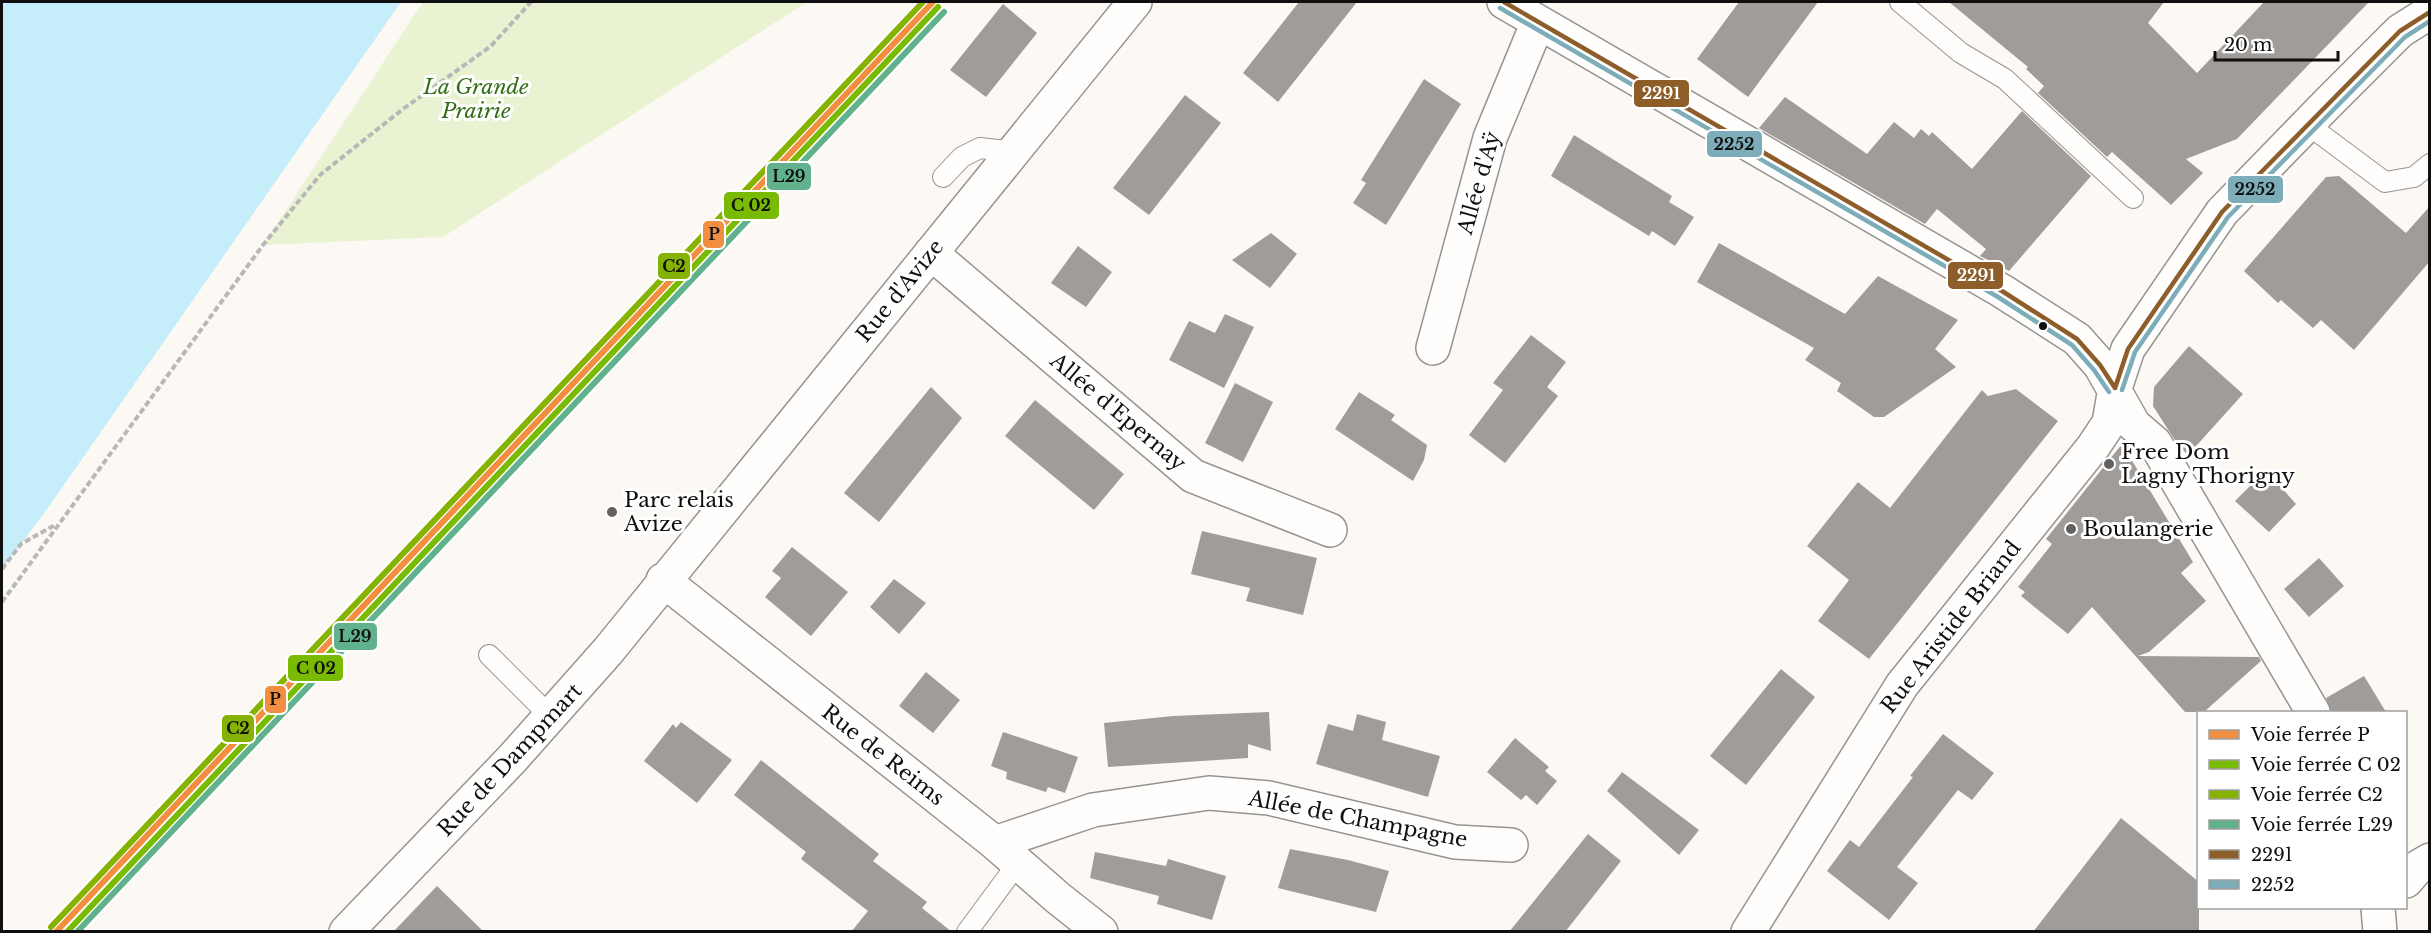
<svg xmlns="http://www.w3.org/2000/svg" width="2431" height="933" viewBox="0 0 2431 933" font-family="'Libre Baskerville',serif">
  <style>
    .green { fill: #e9f3d1 }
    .water { fill: #c5eefa }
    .building { fill: #a09c99 }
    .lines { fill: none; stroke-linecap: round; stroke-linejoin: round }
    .service-casing { stroke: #969492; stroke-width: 22 }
    .minor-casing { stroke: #969492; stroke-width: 36 }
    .tertiary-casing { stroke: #969492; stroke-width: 36 }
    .path { stroke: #b9b8b8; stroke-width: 4; stroke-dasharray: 6 3; stroke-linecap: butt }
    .service { stroke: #fffefd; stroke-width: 20 }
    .minor { stroke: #fffefd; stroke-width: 33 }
    .tertiary { stroke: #fffefd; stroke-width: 33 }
    .bus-1-casing { stroke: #fff; stroke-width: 9 }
    .bus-2-casing { stroke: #fff; stroke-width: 9 }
    .bus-1 { stroke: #8d5e2a; stroke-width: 4.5 }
    .bus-2 { stroke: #7dadb8; stroke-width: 4.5 }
    .rail-1-casing { stroke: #fff; stroke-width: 10 }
    .rail-2-casing { stroke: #fff; stroke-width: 10 }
    .rail-3-casing { stroke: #fff; stroke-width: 10 }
    .rail-4-casing { stroke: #fff; stroke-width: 10 }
    .rail-1 { stroke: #f28e42; stroke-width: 6 }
    .rail-2 { stroke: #79bb02; stroke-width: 6 }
    .rail-3 { stroke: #86b301; stroke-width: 6 }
    .rail-4 { stroke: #62b18d; stroke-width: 6 }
    .bus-dot { fill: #0f0f0f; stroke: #fff; stroke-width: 2 }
    .poi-dot { fill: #62615f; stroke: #fff; stroke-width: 2 }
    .labels { text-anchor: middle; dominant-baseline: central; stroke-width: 6; stroke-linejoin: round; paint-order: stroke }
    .park-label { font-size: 21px; font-style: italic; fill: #346e17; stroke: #fff }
    .street-label { font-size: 21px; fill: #0f0f0f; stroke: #fff }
    .poi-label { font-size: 21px; fill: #0f0f0f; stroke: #fff; text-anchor: start }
    .line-badge { stroke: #fff; stroke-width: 2 }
    .badge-label { font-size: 16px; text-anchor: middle; font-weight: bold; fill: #fff }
    .pale-badge-label { font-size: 16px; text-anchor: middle; font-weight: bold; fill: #111 }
  </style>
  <rect width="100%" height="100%" fill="#fcf9f4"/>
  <!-- green -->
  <path class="green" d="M 423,2 L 807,2 L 443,237 L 263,245 Z"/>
  <!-- water -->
  <path class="water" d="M 2,2 L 401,2 L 45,512 L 2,569 Z"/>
  <!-- building -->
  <path class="building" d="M 1299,2 L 1357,2 L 1278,102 L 1243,73 Z
    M 1739,2 L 1818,2 L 1748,97 L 1697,59 Z
    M 1949,2 L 2164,2 L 2148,23 L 2197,73 L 2264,2 L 2369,2 L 2237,139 L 2186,159 L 2203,173 L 2171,205 L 2112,152 L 2107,157 L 2038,93 L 2044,86 L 2026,69 L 2028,67 Z
    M 1003,4 L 1037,33 L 986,97 L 950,70 Z
    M 1424,79 L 1461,104 L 1386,225 L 1353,203 L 1366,183 L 1361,180 Z
    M 1185,95 L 1221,123 L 1149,215 L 1113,188 Z
    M 1785,97 L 1867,154 L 1894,122 L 1914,138 L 1921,129 L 1929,136 L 1932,132 L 1972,169 L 2022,111 L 2091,176 L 2009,271 L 1980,256 L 1986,249 L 1937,209 L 1925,224 L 1759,128 Z
    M 1574,135 L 1672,196 L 1669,202 L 1694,217 L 1675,246 L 1652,231 L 1649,236 L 1551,176 Z
    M 2339,176 L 2406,233 L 2430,206 L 2430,261 L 2354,350 L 2321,320 L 2313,328 L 2281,300 L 2278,303 L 2244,271 L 2326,177 Z
    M 1271,233 L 1297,254 L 1270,288 L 1232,260 Z
    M 1719,243 L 1845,314 L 1878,276 L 1958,320 L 1935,349 L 1956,367 L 1884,417 L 1874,417 L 1837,391 L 1841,383 L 1805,360 L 1814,348 L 1697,282 Z
    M 1078,246 L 1112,272 L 1086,307 L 1051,283 Z
    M 1225,314 L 1254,327 L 1224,388 L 1169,360 L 1189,321 L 1215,333 Z
    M 1531,335 L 1566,362 L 1547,387 L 1558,396 L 1505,463 L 1469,435 L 1503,390 L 1493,383 Z
    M 2189,346 L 2243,394 L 2188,455 L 2178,445 L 2153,406 L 2154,387 Z
    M 1235,383 L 1273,402 L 1243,462 L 1205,443 Z
    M 931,387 L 962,418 L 879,522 L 844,493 Z
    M 2016,389 L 2058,421 L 1869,659 L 1818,621 L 1849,580 L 1807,546 L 1858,482 L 1890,508 L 1982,390 L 1988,396 Z
    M 1359,392 L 1395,415 L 1391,420 L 1427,445 L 1424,460 L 1413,481 L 1335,429 Z
    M 1035,400 L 1124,474 L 1094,510 L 1005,436 Z
    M 2122,444 L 2193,562 L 2181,573 L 2206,601 L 2149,652 L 2138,656 L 2259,657 L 2261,661 L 2204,712 L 2185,712 L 2092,607 L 2068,634 L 2021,596 L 2025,592 L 2018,587 L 2052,544 L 2046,539 Z
    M 2266,470 L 2296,504 L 2269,532 L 2235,501 Z
    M 1202,531 L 1317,558 L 1303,615 L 1246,601 L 1250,588 L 1191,574 Z
    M 792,547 L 848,592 L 811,636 L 765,597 L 781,578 L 772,571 Z
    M 2319,558 L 2344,586 L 2309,617 L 2284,589 Z
    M 894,579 L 926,603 L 899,634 L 870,607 Z
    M 1781,669 L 1815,697 L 1746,785 L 1710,756 Z
    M 926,672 L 960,700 L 933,733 L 899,706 Z
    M 2364,676 L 2386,712 L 2332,712 L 2326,698 Z
    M 1269,712 L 1271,751 L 1248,744 L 1248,758 L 1108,767 L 1104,723 L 1173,716 Z
    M 1357,714 L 1386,722 L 1382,740 L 1440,756 L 1428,797 L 1316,764 L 1328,724 L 1353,731 Z
    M 681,722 L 732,760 L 697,803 L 644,761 L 673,724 L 676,728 Z
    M 1003,732 L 1078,757 L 1065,793 L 1048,787 L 1046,792 L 1006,779 L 1007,772 L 991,766 Z
    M 1943,734 L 1994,773 L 1972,800 L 1958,790 L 1897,867 L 1918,883 L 1889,920 L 1827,871 L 1850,840 L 1859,847 L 1913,777 L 1910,776 Z
    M 1515,738 L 1549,767 L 1545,771 L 1557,781 L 1537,805 L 1526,795 L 1521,800 L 1487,772 Z
    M 761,760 L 879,854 L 873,861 L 927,902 L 922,908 L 952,932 L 851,932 L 868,911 L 801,859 L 806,852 L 734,795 Z
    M 1622,772 L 1699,830 L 1679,855 L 1607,791 Z
    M 2121,818 L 2199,882 L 2199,932 L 2033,932 Z
    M 1588,834 L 1621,861 L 1565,932 L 1509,932 Z
    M 1290,849 L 1348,860 L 1389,871 L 1376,912 L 1278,888 Z
    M 1095,852 L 1166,866 L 1168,859 L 1226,876 L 1212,920 L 1157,904 L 1159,896 L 1090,878 Z
    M 437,886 L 484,932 L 393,932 Z"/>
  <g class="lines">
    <defs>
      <path id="service" d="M 1900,2 L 1961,53 L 2005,79 L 2133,198
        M 2307,124 L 2385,182 L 2414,177 L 2430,164
        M 943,177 L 962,157 L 980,148 L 1014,152
        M 489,655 L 551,717
        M 967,932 L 1018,863"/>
      <path id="minor" d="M 1504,2 L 2002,291 L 2077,339 L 2100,365 L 2134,425 L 2155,443 L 2313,712
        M 931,253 L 1193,476 L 1330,530
        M 1433,348 L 1490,138 L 1538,22
        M 663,580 L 995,843 L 1058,898 L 1101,932
        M 995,843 L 1093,810 L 1209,793 L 1269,798 L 1455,842 L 1511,845
        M 2406,881 L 2418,867 L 2430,860
        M 2378,908 L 2380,932
        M 1748,932 L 1902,685 L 2093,447 L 2109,423 L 2115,388 L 2128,349 L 2222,212 L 2328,103 L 2400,31 L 2430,12"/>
      <path id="tertiary" d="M 346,932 L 512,759 L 608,651 L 1135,2"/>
    </defs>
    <!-- service casing -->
    <use href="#service" class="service-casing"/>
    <!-- minor casing -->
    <use href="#minor" class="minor-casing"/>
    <!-- tertiary casing -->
    <use href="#tertiary" class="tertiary-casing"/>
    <!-- path -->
    <path class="path" d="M 2,569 L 21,544 L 55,525
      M 2,602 L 263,245 L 320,175 L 403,109 L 491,46 L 531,2"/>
    <!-- service -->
    <use href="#service" class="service"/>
    <!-- minor -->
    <use href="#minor" class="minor"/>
    <!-- tertiary -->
    <use href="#tertiary" class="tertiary"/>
    <defs>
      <path id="bus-1" d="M 1504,2 L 2002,291 L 2077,339 L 2100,365 L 2115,388
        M 2115,388 L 2128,349 L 2222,212 L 2400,31 L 2430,12"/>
      <path id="bus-2" d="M 1500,8 L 1998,297 L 2072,345 L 2094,370 L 2109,392
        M 2122,390 L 2135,352 L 2228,217 L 2405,37 L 2430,21"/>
    </defs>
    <!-- bus-1 casing -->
    <use href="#bus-1" class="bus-1-casing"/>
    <!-- bus-2 casing -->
    <use href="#bus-2" class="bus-2-casing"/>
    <!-- bus-1 -->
    <use href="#bus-1" class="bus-1"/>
    <!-- bus-2 -->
    <use href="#bus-2" class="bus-2"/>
    <defs>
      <path id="rail-1" d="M 56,932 L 933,2"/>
      <path id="rail-2" d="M 67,932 L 938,7"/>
      <path id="rail-3" d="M 51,927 L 923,2"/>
      <path id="rail-4" d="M 77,932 L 944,12"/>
    </defs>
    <!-- rail-1 casing -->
    <use href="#rail-1" class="rail-1-casing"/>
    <!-- rail-2 casing -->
    <use href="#rail-2" class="rail-2-casing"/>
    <!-- rail-3 casing -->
    <use href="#rail-3" class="rail-3-casing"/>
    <!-- rail-4 casing -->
    <use href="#rail-4" class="rail-4-casing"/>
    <!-- rail-1 -->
    <use href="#rail-1" class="rail-1"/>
    <!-- rail-2 -->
    <use href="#rail-2" class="rail-2"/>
    <!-- rail-3 -->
    <use href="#rail-3" class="rail-3"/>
    <!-- rail-4 -->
    <use href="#rail-4" class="rail-4"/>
  </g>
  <!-- markers -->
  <circle class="bus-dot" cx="2043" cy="326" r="5"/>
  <g class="poi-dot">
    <circle cx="2109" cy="464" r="6"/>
    <circle cx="612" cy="512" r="6"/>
    <circle cx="2071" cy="529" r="6"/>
  </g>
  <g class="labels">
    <!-- park labels -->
    <g class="park-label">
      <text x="476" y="87">La Grande<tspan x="476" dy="24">Prairie</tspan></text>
    </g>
    <!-- street labels -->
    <g class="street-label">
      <text transform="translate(1479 183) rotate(-74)">Allée d'Aÿ</text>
      <text transform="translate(900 291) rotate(-51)">Rue d'Avize</text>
      <text transform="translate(1118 412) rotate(40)">Allée d'Epernay</text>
      <text transform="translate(1951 627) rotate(-52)">Rue Aristide Briand</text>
      <text transform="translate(883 755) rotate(38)">Rue de Reims</text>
      <text transform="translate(510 760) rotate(-47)">Rue de Dampmart</text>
      <text transform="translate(1358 819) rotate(11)">Allée de Champagne</text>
    </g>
    <!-- poi labels -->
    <g class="poi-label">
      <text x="2121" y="452">Free Dom<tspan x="2121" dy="24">Lagny Thorigny</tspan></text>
      <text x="624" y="500">Parc relais<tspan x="624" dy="24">Avize</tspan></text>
      <text x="2083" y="529">Boulangerie</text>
    </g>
  </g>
  <g class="line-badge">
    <rect x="1633" y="79" width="57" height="29" rx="6" fill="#8d5e2a"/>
    <rect x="1706" y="130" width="57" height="28" rx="6" fill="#7dadb8"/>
    <rect x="766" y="162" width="46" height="29" rx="6" fill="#62b18d"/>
    <rect x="2227" y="175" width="57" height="29" rx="6" fill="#7dadb8"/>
    <rect x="723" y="191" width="57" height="29" rx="6" fill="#79bb02"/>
    <rect x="702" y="220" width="23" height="29" rx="6" fill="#f28e42"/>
    <rect x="657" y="252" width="34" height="28" rx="6" fill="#86b301"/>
    <rect x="1947" y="261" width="57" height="29" rx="6" fill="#8d5e2a"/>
    <rect x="333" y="622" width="45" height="29" rx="6" fill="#62b18d"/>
    <rect x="287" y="654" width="57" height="28" rx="6" fill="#79bb02"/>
    <rect x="264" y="685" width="23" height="29" rx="6" fill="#f28e42"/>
    <rect x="221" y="714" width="34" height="29" rx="6" fill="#86b301"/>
  </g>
  <g class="badge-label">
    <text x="1661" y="99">2291</text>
    <text x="1976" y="281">2291</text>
  </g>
  <g class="pale-badge-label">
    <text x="1734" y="150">2252</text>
    <text x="789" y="182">L29</text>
    <text x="2255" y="195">2252</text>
    <text x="751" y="211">C 02</text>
    <text x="714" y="240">P</text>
    <text x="674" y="272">C2</text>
    <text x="355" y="642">L29</text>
    <text x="316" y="674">C 02</text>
    <text x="275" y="705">P</text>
    <text x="238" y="734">C2</text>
  </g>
  <!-- border -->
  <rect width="2431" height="933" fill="none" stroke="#0f0f0f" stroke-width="6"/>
  <!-- legend -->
  <rect x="2197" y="711" width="210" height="198" fill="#ffffff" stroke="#9f9f9f" stroke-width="1.5"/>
  <rect x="2209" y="730" width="30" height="9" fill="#f28e42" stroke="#9f9f9f" stroke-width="1.5"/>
  <text x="2251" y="741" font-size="18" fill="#0f0f0f">Voie ferrée P</text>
  <rect x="2209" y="760" width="30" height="9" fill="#79bb02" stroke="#9f9f9f" stroke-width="1.5"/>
  <text x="2251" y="771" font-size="18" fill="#0f0f0f">Voie ferrée C 02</text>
  <rect x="2209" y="790" width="30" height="9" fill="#86b301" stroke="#9f9f9f" stroke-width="1.5"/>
  <text x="2251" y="801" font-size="18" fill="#0f0f0f">Voie ferrée C2</text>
  <rect x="2209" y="820" width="30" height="9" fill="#62b18d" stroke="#9f9f9f" stroke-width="1.5"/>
  <text x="2251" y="831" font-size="18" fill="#0f0f0f">Voie ferrée L29</text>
  <rect x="2209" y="850" width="30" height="9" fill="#8d5e2a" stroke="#9f9f9f" stroke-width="1.5"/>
  <text x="2251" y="861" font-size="18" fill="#0f0f0f">2291</text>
  <rect x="2209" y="880" width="30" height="9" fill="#7dadb8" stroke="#9f9f9f" stroke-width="1.5"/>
  <text x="2251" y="891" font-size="18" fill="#0f0f0f">2252</text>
  <!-- scale -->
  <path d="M2215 51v9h123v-9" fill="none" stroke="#0f0f0f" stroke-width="3"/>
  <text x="2224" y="51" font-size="18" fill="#0f0f0f" stroke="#ffffff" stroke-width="4.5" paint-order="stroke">20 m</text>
</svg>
